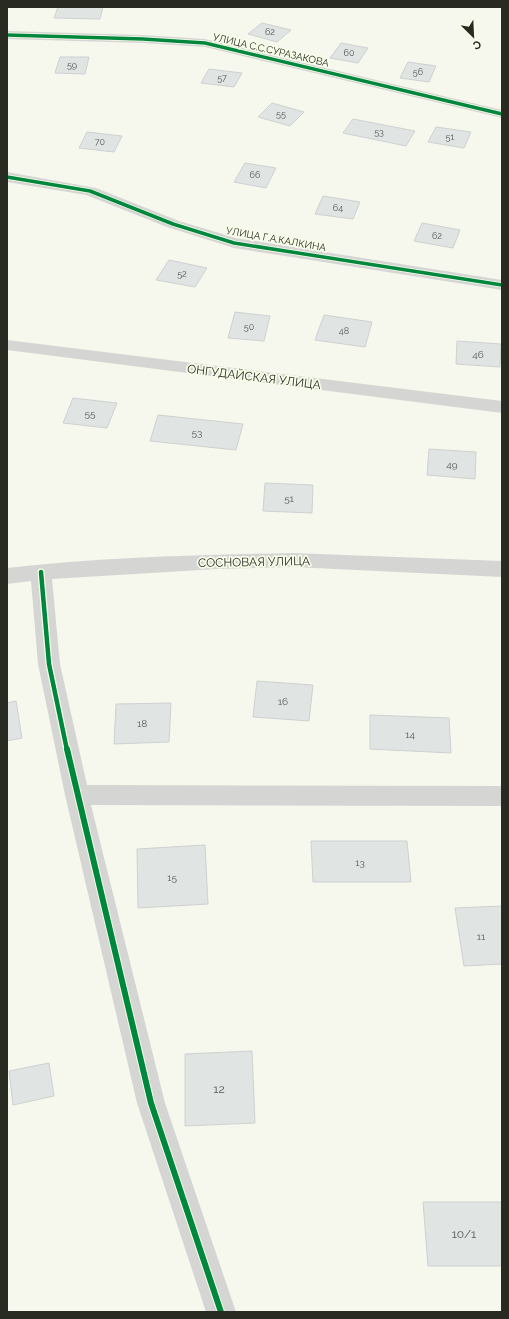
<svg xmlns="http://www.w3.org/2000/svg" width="509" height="1319" viewBox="0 0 509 1319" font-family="Raleway,sans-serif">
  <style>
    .building { fill: #e0e4e3; stroke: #ced1d0 }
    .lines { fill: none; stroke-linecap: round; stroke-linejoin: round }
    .street { fill: #d5d6d3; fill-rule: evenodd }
    .cycleway-far2-casing { stroke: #f8fde9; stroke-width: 5 }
    .cycleway-far1-casing { stroke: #f8fde9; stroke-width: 7 }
    .cycleway-casing { stroke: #f8fde9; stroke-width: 8 }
    .cycleway-far2 { stroke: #00873e; stroke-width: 3.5 }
    .cycleway-far1 { stroke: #00873e; stroke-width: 4.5 }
    .cycleway { stroke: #00873e; stroke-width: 6 }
    .labels { text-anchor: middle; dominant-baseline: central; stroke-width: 3.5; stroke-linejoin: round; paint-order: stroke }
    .far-number-label { font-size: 9px; fill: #585a54 }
    .far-street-label { font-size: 10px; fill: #292b23; stroke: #f8fde9 }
    .number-label { font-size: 10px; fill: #585a54 }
    .street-label { font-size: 12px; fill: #292b23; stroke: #f8fde9 }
    .near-number-label { font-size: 12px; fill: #585a54 }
  </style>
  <rect width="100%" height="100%" fill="#f6f8ee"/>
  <!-- building -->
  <path class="building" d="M 58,7 L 103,7 L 100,19 L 54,18 Z
    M 262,23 L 291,30 L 277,42 L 248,34 Z
    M 341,43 L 368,48 L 358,63 L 330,58 Z
    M 60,57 L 89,57 L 85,74 L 55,73 Z
    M 408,62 L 436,66 L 429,82 L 400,78 Z
    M 209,69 L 242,73 L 234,87 L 201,83 Z
    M 272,103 L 304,112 L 290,126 L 258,117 Z
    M 353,119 L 415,131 L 406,146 L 343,133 Z
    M 436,127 L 471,132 L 464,148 L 428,142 Z
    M 87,132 L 122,136 L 114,152 L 79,148 Z
    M 245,163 L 276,168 L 266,188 L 234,182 Z
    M 323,196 L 360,202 L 353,219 L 315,214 Z
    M 422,223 L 460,230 L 453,248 L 414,241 Z
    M 169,260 L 207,268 L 195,287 L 156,280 Z
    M 235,312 L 270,316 L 264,341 L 228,338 Z
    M 324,315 L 372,322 L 365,347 L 315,340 Z
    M 457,341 L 501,344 L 500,367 L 456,364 Z
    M 73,398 L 117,403 L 107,428 L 63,423 Z
    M 158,415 L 243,424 L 236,450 L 150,441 Z
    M 429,449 L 476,452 L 475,479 L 427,475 Z
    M 265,483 L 313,485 L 312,513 L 263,511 Z
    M 257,681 L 313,685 L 309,721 L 253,717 Z
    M 16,701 L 22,738 L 7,741 L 7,703 Z
    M 171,703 L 169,742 L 114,744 L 116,704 Z
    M 370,715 L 449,718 L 451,753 L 370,749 Z
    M 311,841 L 407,841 L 411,882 L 313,882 Z
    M 205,845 L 208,904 L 138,908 L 137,849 Z
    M 502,906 L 502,964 L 464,966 L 455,908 Z
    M 252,1051 L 255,1123 L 185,1126 L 185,1054 Z
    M 49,1063 L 54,1096 L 13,1105 L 9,1071 Z
    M 423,1202 L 502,1202 L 502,1266 L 428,1266 Z"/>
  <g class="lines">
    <!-- street -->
    <path class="street" d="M 7,31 L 143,35 L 205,39 L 502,110 L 502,118 L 205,47 L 143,43 L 7,39 Z
      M 7,172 L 96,188 L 179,221 L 236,238 L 502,280 L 502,290 L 234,248 L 167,227 L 86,195 L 7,182 Z
      M 7,340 L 502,401 L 502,413 L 7,350 Z
      M 293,553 L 502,561 L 502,577 L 293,567 L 217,569 L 52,579 L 60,664 L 87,785 L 502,786 L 502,806 L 91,805 L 165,1103 L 236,1312 L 206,1312 L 137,1103 L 65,795 L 38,664 L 31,581 L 7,584 L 7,568 C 102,557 198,555 293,553 Z"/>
    <defs>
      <path id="cycleway-far2" d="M 7,35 L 143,39 L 205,43 L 502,114
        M 7,177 L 90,191 L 173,224 L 234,243 L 502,285"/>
      <path id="cycleway-far1" d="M 41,572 L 49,664 L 67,750"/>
      <path id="cycleway" d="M 67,749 L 151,1103 L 221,1312"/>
    </defs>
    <!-- cycleway-far2 casing -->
    <use href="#cycleway-far2" class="cycleway-far2-casing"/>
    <!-- cycleway-far1 casing -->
    <use href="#cycleway-far1" class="cycleway-far1-casing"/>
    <!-- cycleway casing -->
    <use href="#cycleway" class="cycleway-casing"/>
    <!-- cycleway-far2 -->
    <use href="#cycleway-far2" class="cycleway-far2"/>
    <!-- cycleway-far1 -->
    <use href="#cycleway-far1" class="cycleway-far1"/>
    <!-- cycleway -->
    <use href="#cycleway" class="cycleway"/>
  </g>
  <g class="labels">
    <!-- far-number labels -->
    <g class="far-number-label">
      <text x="270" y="32">62</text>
      <text x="349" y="53">60</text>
      <text x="72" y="65">59</text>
      <text x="418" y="72">56</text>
      <text x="222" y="78">57</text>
      <text x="281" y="114">55</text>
      <text x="379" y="132">53</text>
      <text x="450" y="137">51</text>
      <text x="100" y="142">70</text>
      <text x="255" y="175">66</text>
      <text x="338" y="208">64</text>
      <text x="437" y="236">62</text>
      <text x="182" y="274">52</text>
      <text x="249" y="327">50</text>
      <text x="344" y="331">48</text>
    </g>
    <!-- far-street labels -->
    <g class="far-street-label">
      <text transform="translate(271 50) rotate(13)">УЛИЦА С.С.СУРАЗАКОВА</text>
      <text transform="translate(276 239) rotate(10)">УЛИЦА Г.А.КАЛКИНА</text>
    </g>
    <!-- number labels -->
    <g class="number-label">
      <text x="478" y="354">46</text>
      <text x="90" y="413">55</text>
      <text x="197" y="432">53</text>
      <text x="452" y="464">49</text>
      <text x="289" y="498">51</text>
      <text x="283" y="701">16</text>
      <text x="142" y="723">18</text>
      <text x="410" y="734">14</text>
      <text x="360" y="862">13</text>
      <text x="172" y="877">15</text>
      <text x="481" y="936">11</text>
    </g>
    <!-- street labels -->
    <g class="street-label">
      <text transform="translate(254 377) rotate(7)">ОНГУДАЙСКАЯ УЛИЦА</text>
      <text transform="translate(254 562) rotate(-1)">СОСНОВАЯ УЛИЦА</text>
    </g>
    <!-- near-number labels -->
    <g class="near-number-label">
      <text x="219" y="1089">12</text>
      <text x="464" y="1234">10/1</text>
    </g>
  </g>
  <!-- border -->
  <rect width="509" height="1319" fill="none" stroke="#292b23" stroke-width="16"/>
  <!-- north arrow -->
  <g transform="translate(473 36) rotate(156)" stroke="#f8fde9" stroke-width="3" paint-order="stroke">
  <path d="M0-3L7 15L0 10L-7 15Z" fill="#292b23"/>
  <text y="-6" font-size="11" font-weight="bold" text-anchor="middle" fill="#292b23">С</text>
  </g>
</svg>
